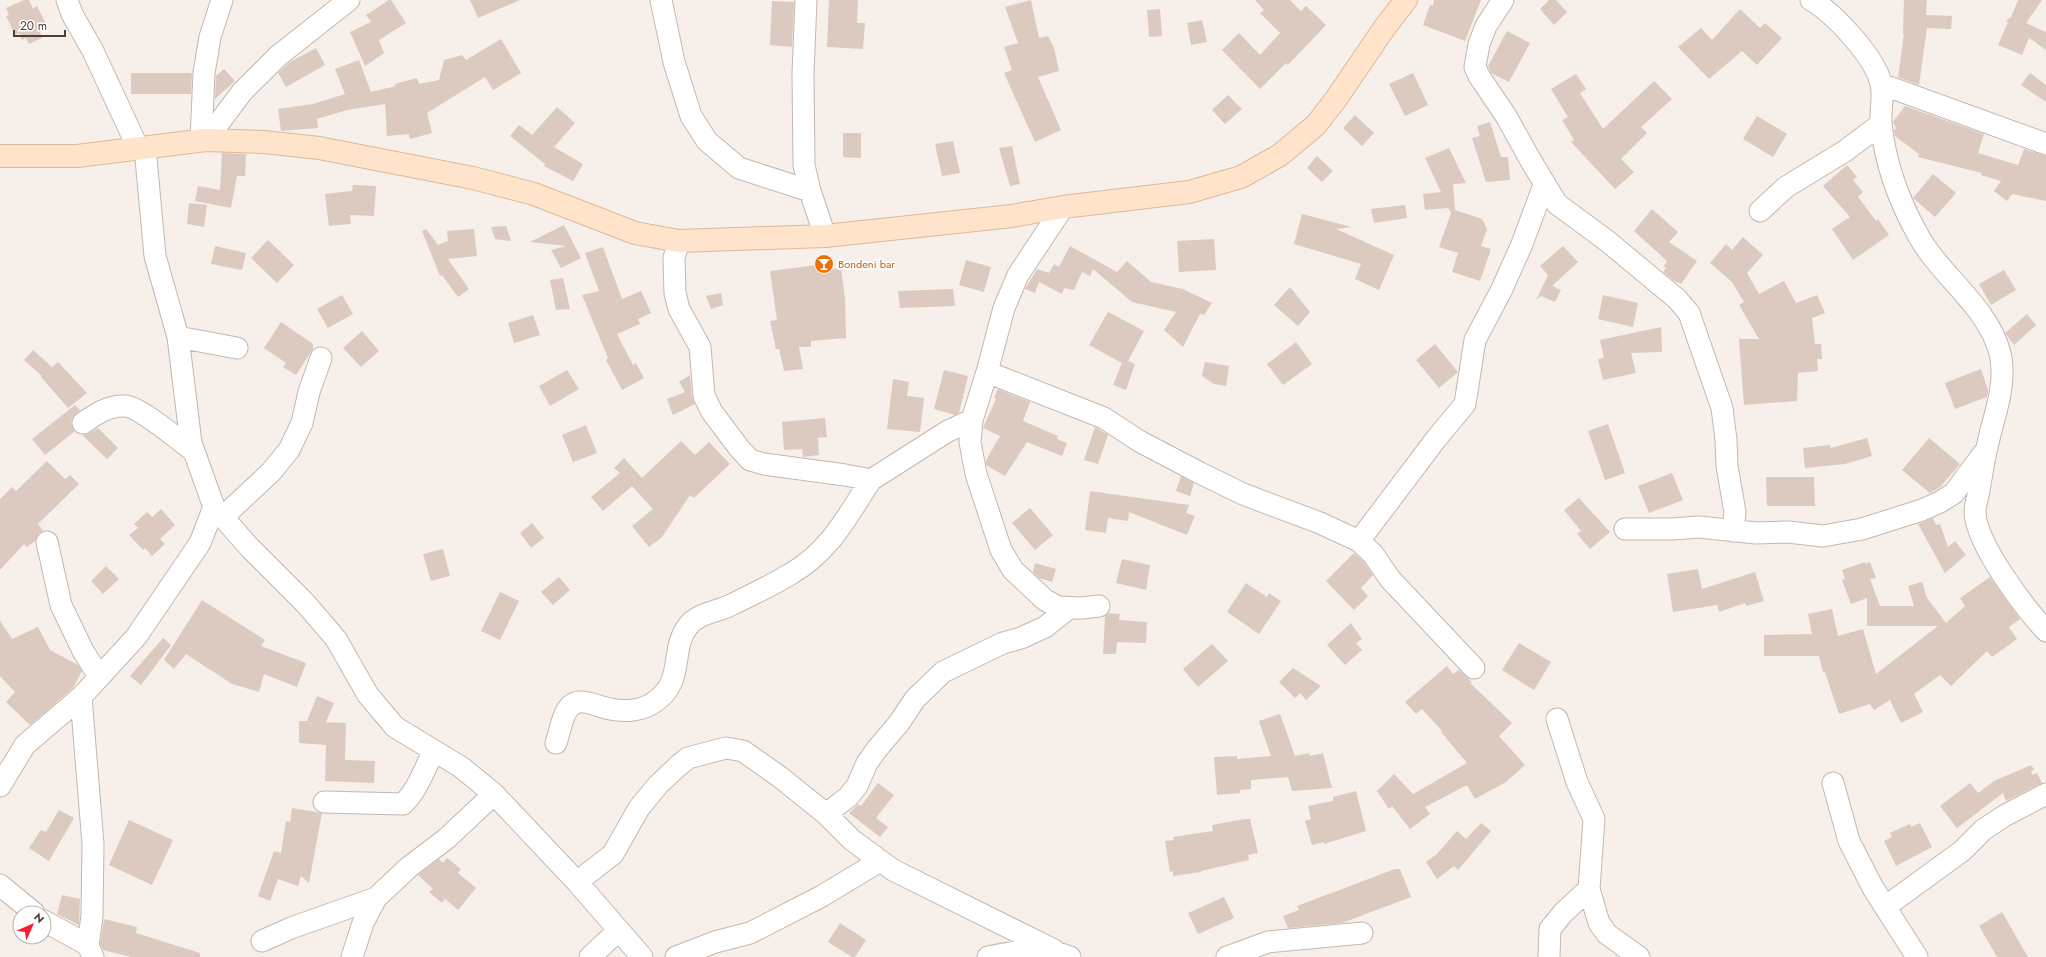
<svg xmlns="http://www.w3.org/2000/svg" width="2046" height="957" viewBox="0 0 2046 957" font-family="Jost,sans-serif">
  <style>
    .building { fill: #dccac0 }
    .lines { fill: none; stroke-linecap: round; stroke-linejoin: round }
    .street-casing { stroke: #c6b7ae; stroke-width: 23 }
    .secondary-casing { stroke: #deb897; stroke-width: 24 }
    .street { stroke: #fff; stroke-width: 21 }
    .secondary { stroke: #ffe4cb; stroke-width: 22 }
    .labels { text-anchor: middle; dominant-baseline: central; stroke-width: 3.5; stroke-linejoin: round; paint-order: stroke }
    .food-label { font-size: 11px; fill: #c56008; stroke: #fff; text-anchor: start }
  </style>
  <rect width="100%" height="100%" fill="#f6efea"/>
  <!-- building -->
  <path class="building" d="M 24,0 L 29,0 L 33,9 L 37,6 L 48,28 L 40,32 L 42,38 L 29,44 L 26,38 L 22,40 L 19,33 L 15,35 L 6,16 L 9,15 L 6,8 Z
    M 389,0 L 391,0 L 406,23 L 379,40 L 384,53 L 365,66 L 350,32 L 371,22 L 366,15 Z
    M 470,0 L 520,0 L 478,18 Z
    M 829,0 L 858,0 L 857,23 L 865,23 L 863,49 L 827,47 Z
    M 1031,0 L 1039,38 L 1048,36 L 1054,48 L 1059,71 L 1038,77 L 1061,130 L 1035,142 L 1004,73 L 1012,70 L 1004,47 L 1018,43 L 1005,7 Z
    M 1255,0 L 1290,0 L 1301,11 L 1306,6 L 1326,25 L 1288,65 L 1286,63 L 1260,89 L 1222,50 L 1239,33 L 1260,55 L 1280,33 L 1260,13 L 1264,10 Z
    M 1434,0 L 1481,0 L 1465,41 L 1423,25 L 1430,5 L 1433,6 Z
    M 1549,0 L 1556,0 L 1567,12 L 1554,25 L 1540,9 Z
    M 1904,0 L 1927,0 L 1926,15 L 1952,16 L 1951,29 L 1927,28 L 1919,85 L 1898,77 L 1904,34 L 1903,34 Z
    M 2018,0 L 2042,0 L 2026,23 L 2046,32 L 2046,50 L 2029,38 L 2022,55 L 1998,45 L 2008,22 L 2006,21 L 2011,17 Z
    M 772,1 L 794,2 L 792,47 L 770,45 Z
    M 1160,9 L 1162,36 L 1149,37 L 1147,10 Z
    M 1740,9 L 1760,28 L 1765,23 L 1782,38 L 1757,65 L 1742,51 L 1709,79 L 1678,47 L 1701,28 L 1712,40 Z
    M 1202,20 L 1207,42 L 1191,45 L 1187,23 Z
    M 1507,31 L 1530,43 L 1509,82 L 1491,73 L 1488,66 Z
    M 501,39 L 521,73 L 493,90 L 485,77 L 427,113 L 432,133 L 410,139 L 409,134 L 387,136 L 385,104 L 347,110 L 317,119 L 318,128 L 281,131 L 278,109 L 313,104 L 345,94 L 335,69 L 359,60 L 371,92 L 396,86 L 395,84 L 417,78 L 419,84 L 439,80 L 444,60 L 462,55 L 466,60 Z
    M 316,48 L 325,65 L 286,87 L 278,73 L 290,62 Z
    M 224,69 L 235,81 L 215,99 L 216,76 Z
    M 131,73 L 192,73 L 191,94 L 131,94 Z
    M 1413,73 L 1428,105 L 1405,116 L 1389,84 Z
    M 2030,73 L 2046,85 L 2046,102 L 2021,85 Z
    M 1576,74 L 1586,89 L 1580,93 L 1603,129 L 1654,81 L 1672,99 L 1641,127 L 1647,133 L 1621,159 L 1634,172 L 1615,189 L 1571,142 L 1574,140 L 1562,120 L 1568,117 L 1551,89 Z
    M 1228,95 L 1242,109 L 1225,124 L 1212,110 Z
    M 1905,106 L 1984,134 L 1978,153 L 2018,165 L 2024,149 L 2046,156 L 2046,201 L 2012,194 L 2007,201 L 1994,191 L 2001,181 L 1981,175 L 1982,173 L 1918,157 L 1919,154 L 1895,136 L 1894,130 L 1896,128 L 1893,122 Z
    M 557,107 L 575,123 L 554,147 L 583,164 L 573,181 L 544,166 L 545,164 L 510,136 L 519,125 L 532,135 Z
    M 1355,115 L 1374,133 L 1362,146 L 1343,128 Z
    M 1757,116 L 1787,134 L 1773,157 L 1743,139 Z
    M 1490,122 L 1501,157 L 1508,157 L 1510,180 L 1486,182 L 1472,138 L 1480,136 L 1477,126 Z
    M 843,133 L 861,133 L 861,158 L 843,157 Z
    M 953,141 L 960,173 L 942,176 L 935,144 Z
    M 1012,146 L 1020,184 L 1010,186 L 999,148 Z
    M 1449,148 L 1466,183 L 1453,184 L 1455,210 L 1482,219 L 1487,229 L 1481,246 L 1491,249 L 1480,281 L 1452,272 L 1458,253 L 1439,247 L 1451,213 L 1448,208 L 1425,210 L 1423,194 L 1441,192 L 1425,158 Z
    M 222,153 L 246,154 L 245,176 L 237,176 L 231,208 L 195,201 L 198,186 L 220,190 Z
    M 1317,156 L 1333,171 L 1322,182 L 1307,168 Z
    M 1847,165 L 1857,177 L 1853,180 L 1863,192 L 1858,197 L 1876,221 L 1878,219 L 1889,235 L 1853,260 L 1832,229 L 1850,217 L 1823,186 Z
    M 1933,174 L 1956,193 L 1935,217 L 1913,198 Z
    M 353,185 L 376,186 L 374,216 L 350,215 L 351,224 L 329,226 L 325,194 L 352,191 Z
    M 189,203 L 207,205 L 204,227 L 187,224 Z
    M 1405,205 L 1407,218 L 1374,223 L 1371,209 Z
    M 1652,209 L 1678,232 L 1669,242 L 1697,261 L 1681,284 L 1678,282 L 1677,283 L 1663,272 L 1666,268 L 1664,266 L 1667,261 L 1634,231 Z
    M 1302,214 L 1352,227 L 1336,229 L 1394,255 L 1379,290 L 1355,279 L 1361,264 L 1294,244 Z
    M 564,225 L 581,258 L 561,268 L 551,250 L 566,246 L 530,242 Z
    M 506,226 L 511,241 L 495,239 L 491,227 Z
    M 426,229 L 438,245 L 448,241 L 447,231 L 474,229 L 477,256 L 448,259 L 469,289 L 458,297 L 442,275 L 440,276 L 422,231 Z
    M 1743,237 L 1763,255 L 1747,273 L 1759,294 L 1784,281 L 1796,303 L 1817,295 L 1825,313 L 1812,318 L 1815,344 L 1821,344 L 1822,359 L 1817,359 L 1818,371 L 1798,373 L 1797,401 L 1744,405 L 1739,339 L 1759,339 L 1739,305 L 1744,302 L 1732,282 L 1710,263 L 1726,244 L 1732,250 Z
    M 1214,239 L 1216,270 L 1179,272 L 1177,241 Z
    M 268,240 L 294,265 L 277,283 L 251,258 Z
    M 215,246 L 246,253 L 242,270 L 211,264 Z
    M 1070,246 L 1117,272 L 1127,261 L 1151,282 L 1183,289 L 1212,303 L 1204,315 L 1200,314 L 1183,347 L 1164,330 L 1176,312 L 1132,302 L 1093,269 L 1090,276 L 1082,272 L 1074,290 L 1064,288 L 1062,294 L 1039,282 L 1035,293 L 1025,289 L 1037,269 L 1049,273 L 1054,264 L 1059,267 Z
    M 1563,246 L 1578,262 L 1552,286 L 1561,290 L 1555,302 L 1541,296 L 1536,300 L 1548,275 L 1540,266 Z
    M 603,247 L 622,299 L 641,291 L 651,313 L 638,319 L 640,324 L 617,334 L 633,365 L 636,363 L 644,378 L 622,390 L 606,360 L 608,358 L 582,295 L 599,291 L 585,253 Z
    M 966,260 L 991,267 L 984,292 L 959,285 Z
    M 817,265 L 818,271 L 841,268 L 845,299 L 846,338 L 811,341 L 811,347 L 799,347 L 803,369 L 784,371 L 779,349 L 776,349 L 770,321 L 777,320 L 770,271 Z
    M 2004,270 L 2016,290 L 1991,305 L 1979,284 Z
    M 563,278 L 570,309 L 556,310 L 550,280 Z
    M 1290,287 L 1310,312 L 1298,326 L 1274,305 Z
    M 953,289 L 955,306 L 900,308 L 898,291 Z
    M 721,293 L 723,305 L 711,309 L 706,296 Z
    M 342,295 L 353,314 L 328,328 L 317,309 Z
    M 1603,295 L 1638,303 L 1633,327 L 1598,319 Z
    M 1108,312 L 1144,331 L 1128,361 L 1135,364 L 1126,390 L 1113,385 L 1122,363 L 1089,345 Z
    M 2027,314 L 2036,325 L 2014,345 L 2005,333 Z
    M 533,315 L 540,335 L 514,343 L 508,323 Z
    M 281,322 L 313,344 L 313,349 L 296,375 L 283,367 L 286,363 L 264,348 Z
    M 1661,327 L 1662,352 L 1631,353 L 1636,373 L 1603,380 L 1598,359 L 1604,358 L 1600,340 Z
    M 362,331 L 379,351 L 361,367 L 343,348 Z
    M 1296,342 L 1312,364 L 1283,385 L 1267,364 Z
    M 1435,344 L 1458,372 L 1439,388 L 1416,360 Z
    M 33,350 L 52,367 L 58,362 L 87,393 L 68,408 L 41,377 L 42,376 L 24,360 Z
    M 1205,362 L 1229,366 L 1226,386 L 1214,384 L 1202,376 Z
    M 1981,369 L 1988,390 L 1987,397 L 1955,409 L 1945,383 Z
    M 567,370 L 579,389 L 550,406 L 539,386 Z
    M 944,370 L 968,376 L 959,413 L 955,415 L 934,409 Z
    M 690,375 L 692,397 L 695,404 L 673,415 L 667,399 L 685,392 L 679,382 Z
    M 893,379 L 909,382 L 907,396 L 924,398 L 920,432 L 887,429 Z
    M 998,389 L 1030,402 L 1023,421 L 1058,436 L 1057,439 L 1067,443 L 1062,456 L 1027,442 L 1005,476 L 986,465 L 986,460 L 1000,436 L 983,428 L 996,399 L 994,398 Z
    M 75,405 L 80,410 L 72,418 L 71,424 L 75,431 L 45,455 L 32,439 Z
    M 825,418 L 827,437 L 818,438 L 819,455 L 803,457 L 802,449 L 784,450 L 782,422 Z
    M 1608,424 L 1625,473 L 1605,480 L 1588,431 Z
    M 586,425 L 597,453 L 573,462 L 562,435 Z
    M 1095,427 L 1108,435 L 1098,464 L 1084,460 Z
    M 98,428 L 118,448 L 107,459 L 82,435 L 89,433 Z
    M 1867,438 L 1872,456 L 1845,464 L 1805,468 L 1803,448 L 1830,445 L 1831,448 Z
    M 1929,438 L 1960,464 L 1940,487 L 1930,493 L 1902,470 Z
    M 681,441 L 695,455 L 709,442 L 730,464 L 694,498 L 690,495 L 662,537 L 649,547 L 632,526 L 653,509 L 632,486 L 603,511 L 591,497 L 620,473 L 614,468 L 624,458 L 642,478 Z
    M 47,461 L 65,479 L 70,475 L 79,484 L 38,524 L 43,531 L 39,533 L 35,541 L 27,547 L 24,544 L 0,570 L 0,499 L 12,487 L 16,491 Z
    M 1672,473 L 1683,500 L 1649,513 L 1638,486 Z
    M 1181,476 L 1194,483 L 1190,496 L 1176,491 Z
    M 1766,477 L 1814,477 L 1815,506 L 1767,506 Z
    M 1090,491 L 1189,505 L 1186,513 L 1195,516 L 1187,535 L 1129,512 L 1128,521 L 1108,518 L 1106,533 L 1085,530 Z
    M 1579,498 L 1610,532 L 1590,549 L 1577,534 L 1581,531 L 1564,510 Z
    M 1030,508 L 1053,535 L 1035,550 L 1012,523 Z
    M 161,509 L 175,525 L 160,539 L 165,544 L 152,556 L 145,548 L 143,550 L 129,535 L 138,528 L 134,524 L 147,512 L 152,517 Z
    M 1933,518 L 1936,525 L 1940,524 L 1948,547 L 1955,541 L 1966,555 L 1945,573 L 1918,524 Z
    M 532,523 L 544,538 L 531,548 L 520,533 Z
    M 443,549 L 450,576 L 431,581 L 423,554 Z
    M 1354,553 L 1364,562 L 1373,575 L 1361,588 L 1368,596 L 1354,610 L 1326,581 Z
    M 1122,559 L 1150,565 L 1146,590 L 1116,583 Z
    M 1865,562 L 1865,564 L 1870,562 L 1876,578 L 1870,579 L 1880,606 L 1914,606 L 1908,586 L 1922,582 L 1927,598 L 1946,623 L 1965,606 L 1960,598 L 1990,577 L 2020,619 L 2009,627 L 2017,639 L 1992,657 L 1987,651 L 1951,686 L 1940,675 L 1914,694 L 1923,712 L 1901,723 L 1890,700 L 1874,710 L 1870,704 L 1839,714 L 1825,672 L 1823,672 L 1819,656 L 1764,656 L 1764,635 L 1812,634 L 1808,614 L 1832,609 L 1838,636 L 1863,629 L 1876,674 L 1938,626 L 1867,626 L 1867,598 L 1851,604 L 1842,580 L 1845,579 L 1842,570 Z
    M 1035,563 L 1056,569 L 1052,582 L 1039,578 L 1033,572 Z
    M 106,566 L 119,579 L 103,594 L 91,581 Z
    M 1698,569 L 1702,589 L 1755,572 L 1764,601 L 1746,606 L 1745,603 L 1719,612 L 1717,605 L 1673,612 L 1667,574 Z
    M 559,577 L 570,590 L 553,605 L 541,592 Z
    M 1246,583 L 1267,597 L 1269,593 L 1281,601 L 1259,634 L 1227,612 Z
    M 500,592 L 519,601 L 500,640 L 481,631 Z
    M 202,600 L 265,640 L 261,646 L 306,663 L 297,687 L 264,674 L 259,692 L 232,684 L 186,654 L 174,669 L 164,660 Z
    M 1108,613 L 1120,614 L 1119,620 L 1147,622 L 1146,643 L 1117,642 L 1116,654 L 1103,654 L 1105,616 Z
    M 0,621 L 12,639 L 38,627 L 50,650 L 78,665 L 82,671 L 73,688 L 30,725 L 6,702 L 15,692 L 0,676 Z
    M 1351,623 L 1362,639 L 1356,643 L 1362,650 L 1345,665 L 1327,645 Z
    M 163,638 L 171,645 L 141,685 L 130,676 Z
    M 1519,643 L 1551,662 L 1534,690 L 1502,670 Z
    M 1212,644 L 1228,661 L 1198,687 L 1183,669 Z
    M 1447,666 L 1453,674 L 1459,670 L 1472,682 L 1470,683 L 1512,723 L 1499,736 L 1525,765 L 1506,782 L 1475,799 L 1467,785 L 1425,807 L 1430,814 L 1410,829 L 1392,806 L 1389,809 L 1377,791 L 1394,774 L 1413,794 L 1467,763 L 1441,732 L 1442,731 L 1422,709 L 1416,714 L 1405,702 Z
    M 1293,668 L 1321,686 L 1306,700 L 1300,693 L 1295,698 L 1279,682 Z
    M 317,696 L 334,703 L 326,722 L 346,723 L 345,760 L 375,761 L 374,783 L 325,781 L 326,745 L 299,743 L 299,721 L 307,721 Z
    M 1280,714 L 1295,756 L 1309,753 L 1310,756 L 1323,753 L 1332,788 L 1292,791 L 1288,777 L 1251,780 L 1251,789 L 1240,790 L 1240,793 L 1217,795 L 1214,757 L 1237,756 L 1237,759 L 1271,756 L 1259,721 Z
    M 2031,765 L 2034,769 L 2031,772 L 2032,775 L 2037,773 L 2042,783 L 2006,801 L 2003,793 L 1957,828 L 1940,806 L 1970,783 L 1978,793 L 1994,781 Z
    M 878,783 L 894,795 L 876,818 L 888,827 L 880,837 L 849,813 L 858,804 L 861,806 Z
    M 1356,791 L 1366,831 L 1324,844 L 1324,842 L 1312,845 L 1305,821 L 1311,819 L 1308,806 L 1333,801 L 1333,797 Z
    M 292,808 L 322,813 L 309,883 L 301,876 L 298,886 L 278,879 L 270,901 L 258,896 L 274,851 L 281,853 L 286,821 L 290,822 Z
    M 59,810 L 74,818 L 49,861 L 29,848 L 41,830 L 46,832 Z
    M 1245,819 L 1250,819 L 1258,853 L 1248,855 L 1249,860 L 1201,871 L 1201,872 L 1173,876 L 1173,871 L 1170,872 L 1165,841 L 1174,840 L 1173,837 L 1213,831 L 1212,825 Z
    M 129,820 L 173,840 L 152,885 L 109,865 Z
    M 1481,823 L 1491,831 L 1458,870 L 1454,866 L 1437,879 L 1426,862 L 1437,854 L 1457,831 L 1466,839 Z
    M 1920,823 L 1932,847 L 1896,866 L 1884,841 L 1892,837 L 1890,833 L 1910,824 L 1911,827 Z
    M 447,858 L 461,869 L 458,873 L 476,888 L 458,910 L 445,899 L 442,903 L 429,892 L 433,889 L 418,875 L 439,859 L 443,863 Z
    M 1395,869 L 1400,869 L 1411,897 L 1342,923 L 1288,928 L 1283,916 L 1299,910 L 1297,906 Z
    M 62,895 L 80,899 L 79,925 L 57,914 Z
    M 1224,897 L 1234,918 L 1198,934 L 1188,913 Z
    M 2002,912 L 2028,957 L 1997,957 L 1979,926 Z
    M 104,919 L 137,927 L 136,933 L 200,953 L 200,957 L 131,957 L 103,950 L 100,943 Z
    M 840,923 L 866,940 L 855,957 L 852,957 L 828,942 Z"/>
  <g class="lines">
    <defs>
      <path id="street" d="M 67,0 L 72,14 L 93,51 L 138,148
        M 661,0 L 674,62 L 691,116 L 707,141 L 739,168 L 810,191
        M 806,0 L 803,73 L 804,165 L 810,191 L 825,236
        M 1503,0 L 1486,26 L 1479,44 L 1475,67 L 1479,76 L 1506,116 L 1531,161 L 1557,204 L 1606,240 L 1677,299 L 1689,313 L 1722,408 L 1726,440 L 1727,466 L 1735,512 L 1733,531
        M 1811,0 C 1833,12 1876,58 1881,84 C 1884,96 1880,111 1881,123 C 1885,163 1899,201 1918,235 C 1941,277 1987,305 2000,353 C 2006,378 1998,406 1991,430 C 1986,450 1982,470 1979,490 C 1978,497 1975,505 1975,512 C 1976,544 2024,607 2046,631
        M 1881,84 L 2046,144
        M 201,140 L 204,73 L 210,37 L 222,0
        M 206,140 L 242,92 L 278,56 L 349,0
        M 145,148 L 155,256 L 178,337 L 191,443 L 214,507 L 250,548 L 306,604 L 336,639 L 368,695 L 395,727 L 461,767 L 494,794 L 577,882 L 642,957
        M 1063,207 L 1018,275 L 1004,308 L 987,372 L 972,420 L 970,442 L 976,474 L 1001,550 L 1013,570 L 1045,600 L 1058,607 L 1082,608 L 1099,606
        M 1760,211 L 1786,187 L 1845,151 L 1881,124
        M 679,241 L 674,258 L 675,293 L 679,309 L 700,347 L 704,396 L 712,412 L 739,448 L 750,460 L 764,464 L 845,475 L 871,480 L 948,431 L 972,420
        M 178,337 L 237,348
        M 987,372 L 1104,418 L 1139,441 L 1200,473 L 1243,494 L 1320,523 L 1359,541 L 1373,554 L 1390,579 L 1474,668
        M 83,423 C 96,414 109,405 125,406 C 141,407 179,441 194,451
        M 223,517 L 271,472 L 289,450 L 302,423 L 309,392 L 321,358
        M 1625,529 L 1672,529 L 1699,527 L 1756,533 L 1788,532 L 1823,536 L 1862,529 L 1922,510 L 1940,502 L 1954,493 L 1983,454
        M 1359,541 L 1436,439 L 1465,404 L 1475,340 L 1502,289 L 1522,244 L 1544,185
        M 47,542 L 61,605 L 83,651 L 99,676
        M 81,697 L 93,844 L 92,916 L 88,945 L 93,957
        M 1557,719 L 1577,782 L 1594,819 L 1589,889 L 1599,923 L 1607,934 L 1639,957
        M 556,743 C 559,734 561,723 565,714 C 575,692 593,706 610,709 C 624,712 641,711 653,703 C 686,682 669,651 688,626 C 698,613 717,612 731,605 C 751,595 773,585 792,573 C 830,551 848,515 871,480
        M 1833,783 L 1849,841 L 1873,888 L 1917,957
        M 0,786 L 25,745 L 81,697 L 136,637 L 200,543 L 214,507
        M 324,802 L 403,804 C 418,790 424,769 434,751
        M 826,814 L 848,797 L 857,786 L 867,763 L 877,749 L 899,723 L 915,699 L 943,672 L 1003,643 L 1021,638 L 1045,627 L 1069,608
        M 577,882 L 613,854 L 639,808 L 658,785 L 677,767 L 688,758 L 726,748 L 743,751 L 780,777 L 826,814 L 852,840 L 893,870 L 1054,950
        M 0,885 L 34,913
        M 1885,907 L 1962,851 L 1983,830 L 2004,816 L 2046,794
        M 44,921 L 88,945
        M 262,941 L 291,928 L 376,898
        M 352,957 L 363,923 L 376,898 L 409,867 L 446,839 L 494,794
        M 590,957 L 619,930
        M 676,957 L 715,942 L 750,933 L 822,896 L 880,861
        M 988,957 C 1017,951 1042,946 1070,957
        M 1227,957 L 1268,942 L 1362,933
        M 1549,957 L 1550,929 L 1563,913 L 1589,889"/>
      <path id="secondary" d="M 0,156 L 77,156 L 206,140 L 264,142 L 319,148 L 473,178 L 534,194 L 635,233 L 679,241 L 825,236 L 1012,216 L 1063,207 L 1189,192 L 1241,177 L 1280,155 L 1316,125 L 1336,99 L 1385,27 L 1406,0"/>
    </defs>
    <!-- street casing -->
    <use href="#street" class="street-casing"/>
    <!-- secondary casing -->
    <use href="#secondary" class="secondary-casing"/>
    <!-- street -->
    <use href="#street" class="street"/>
    <!-- secondary -->
    <use href="#secondary" class="secondary"/>
  </g>
  <!-- icons -->
  <defs>
    <symbol id="bar-disc" viewBox="-11 -11 22 22"><circle r="9.5" fill="#e8710a" stroke="#fff"/><path d="M-6-5H6L.8 .8V4.5H3.5V6h-7V4.5H-.8V.8Z" fill="#fff"/></symbol>
  </defs>
  <g fill-rule="evenodd">
    <use href="#bar-disc" x="813" y="253" width="22" height="22"/>
  </g>
  <g class="labels">
    <!-- food labels -->
    <g class="food-label">
      <text x="838" y="264">Bondeni bar</text>
    </g>
  </g>
  <!-- north arrow -->
  <g transform="translate(32 925) rotate(45)"><circle r="19" fill="#ffffff" stroke="#b7b2af"/>
  <path d="M0-3L7 15L0 10L-7 15Z" fill="#ff1832"/>
  <text y="-6" font-size="11" font-weight="bold" text-anchor="middle" fill="#4b3e36">N</text>
  </g>
  <!-- scale -->
  <path d="M14 30v6h51v-6" fill="none" stroke="#4b3e36" stroke-width="2"/>
  <text x="20" y="30" font-size="12" fill="#4b3e36" stroke="#ffffff" stroke-width="3" paint-order="stroke">20 m</text>
</svg>
